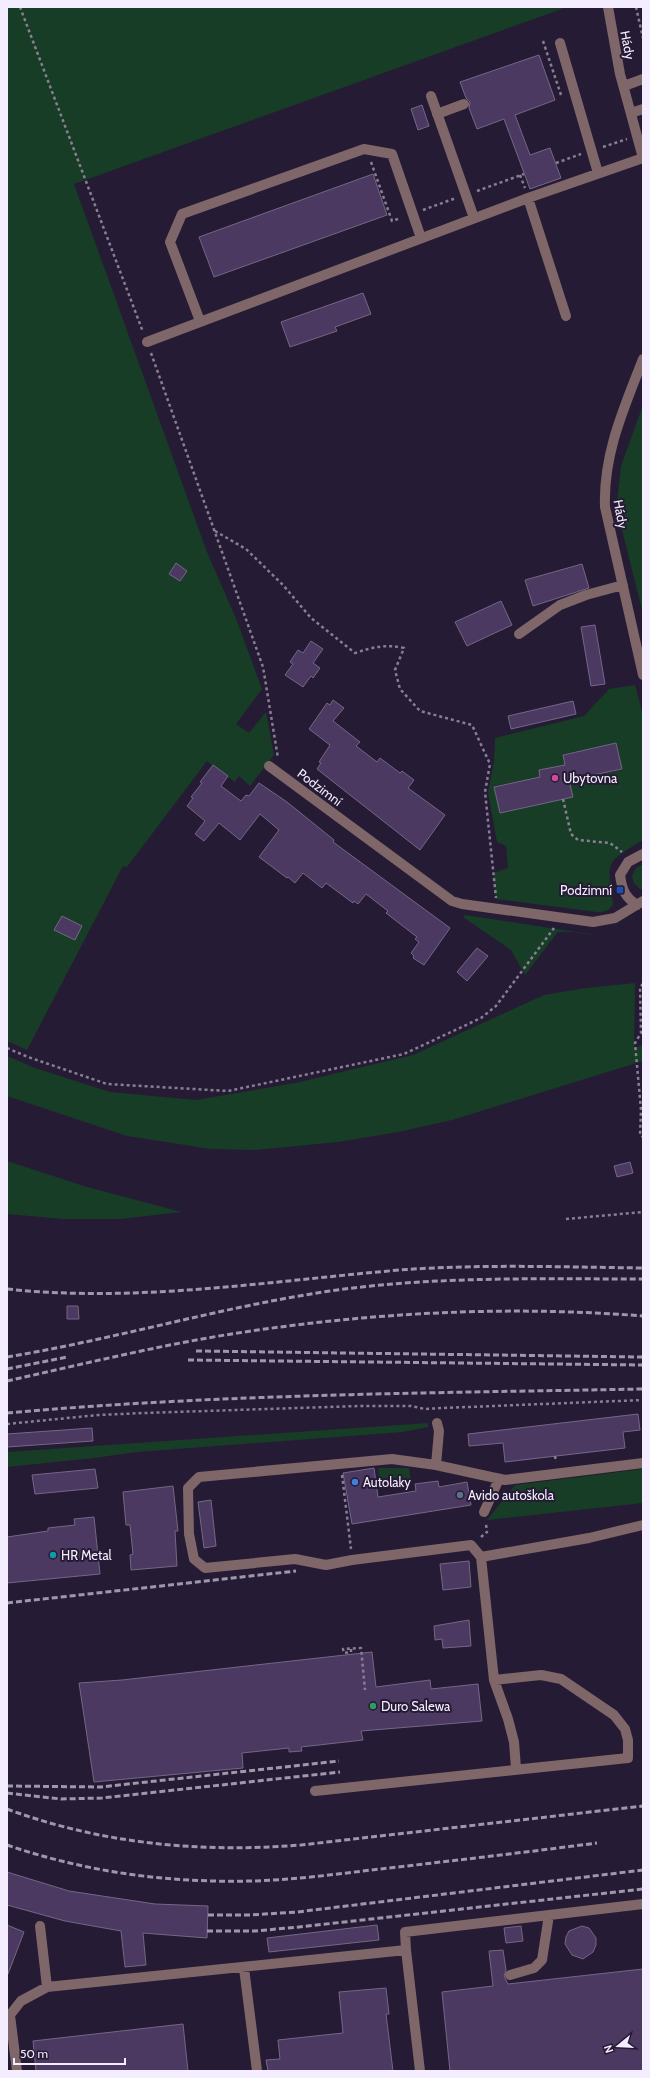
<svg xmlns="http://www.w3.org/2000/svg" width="650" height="2078" viewBox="0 0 650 2078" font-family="Cabin,sans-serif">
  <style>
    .green { fill: #173d26; fill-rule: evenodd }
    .building { fill: #4b3961; stroke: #746785 }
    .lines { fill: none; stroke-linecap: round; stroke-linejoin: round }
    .path { stroke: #887f94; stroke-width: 2.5; stroke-dasharray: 3 3; stroke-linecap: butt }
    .minor { stroke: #7e6669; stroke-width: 10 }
    .rail { stroke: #9f97ac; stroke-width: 3; stroke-dasharray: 6 3; stroke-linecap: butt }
    .hotel-dot { fill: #d1479c; stroke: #261b34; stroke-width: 1.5 }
    .transit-dot { fill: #1a4fb4; stroke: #261b34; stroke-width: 1.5 }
    .shop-dot { fill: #3f7fe0; stroke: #261b34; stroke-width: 1.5 }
    .service-dot { fill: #5c6f8a; stroke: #261b34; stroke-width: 1.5 }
    .culture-dot { fill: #0f9aa8; stroke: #261b34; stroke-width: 1.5 }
    .leisure-dot { fill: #2e9e5b; stroke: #261b34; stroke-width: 1.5 }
    .labels { text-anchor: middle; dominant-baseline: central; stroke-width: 4; stroke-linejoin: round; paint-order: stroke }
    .street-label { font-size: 13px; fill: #f4edff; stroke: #261b34 }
    .poi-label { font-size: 13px; fill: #f4edff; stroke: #261b34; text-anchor: start }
  </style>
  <rect width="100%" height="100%" fill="#261b34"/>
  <!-- green -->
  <path class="green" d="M 7,7 L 567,7 L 74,184 L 207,552 L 237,621 L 262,689 L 236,724 L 249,733 L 266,712 L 274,755 L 250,786 L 239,776 L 235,782 L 207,761 L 127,867 L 123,866 L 27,1050 L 7,1041 Z
    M 643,405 L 643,614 L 619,518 L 617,502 L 621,466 Z
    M 635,685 L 643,715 L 643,840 C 605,863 607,860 613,904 C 610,911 604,912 597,912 L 496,899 L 493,873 L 508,868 L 506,846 L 497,842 L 488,792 L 494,762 L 495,738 L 584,716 L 609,689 ZM 616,743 L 622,770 L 569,780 L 573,797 L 500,813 L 494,786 L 540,777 L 539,770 L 565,765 L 563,754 Z
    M 643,864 L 643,889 L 640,889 L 634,883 L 632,876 L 636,868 Z
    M 465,915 L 596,935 C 585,935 566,929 557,933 L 525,975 L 511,950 L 463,917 Z
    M 635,983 L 634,1048 L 643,1045 L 643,1061 L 452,1120 L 398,1132 L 338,1142 L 255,1150 L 211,1149 L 127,1136 L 7,1096 L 7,1056 L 35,1068 L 110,1092 L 196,1100 L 295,1083 L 413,1055 L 544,995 L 586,988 Z
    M 7,1161 L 87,1187 L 182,1212 L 120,1219 L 63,1219 L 7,1214 Z
    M 428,1423 L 428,1427 L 403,1432 L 137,1452 L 94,1458 L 7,1467 L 7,1452 Z
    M 378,1468 L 409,1468 L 411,1482 L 381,1489 Z
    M 643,1469 L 643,1503 L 487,1520 L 515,1485 Z"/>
  <!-- building -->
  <path class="building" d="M 539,55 L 555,100 L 515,115 L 530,155 L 550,148 L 561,178 L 530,189 L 504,119 L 477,129 L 469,108 L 470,102 L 466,98 L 460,82 Z
    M 422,105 L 429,126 L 418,130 L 411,109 Z
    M 373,174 L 387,215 L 214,277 L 199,237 Z
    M 363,293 L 371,314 L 335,327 L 337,331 L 290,347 L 281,322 Z
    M 176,563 L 187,571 L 180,581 L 169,574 Z
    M 582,564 L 589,588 L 533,606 L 525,580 Z
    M 501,601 L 512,625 L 467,646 L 455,622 Z
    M 595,625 L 605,684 L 591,686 L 581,627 Z
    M 311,641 L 323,649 L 313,663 L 320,668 L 313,678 L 311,676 L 303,687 L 285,675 L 293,664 L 290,662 L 298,650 L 303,653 Z
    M 333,700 L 344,708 L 333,721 L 360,742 L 356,746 L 377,762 L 380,758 L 400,773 L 402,771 L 414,780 L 408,788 L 445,815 L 420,850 L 317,769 L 321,763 L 319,762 L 330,745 L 309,729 L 327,703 L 330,705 Z
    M 573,701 L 576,714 L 511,729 L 508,716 Z
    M 616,743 L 622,769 L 569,780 L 573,797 L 500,813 L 494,787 L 540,777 L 539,770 L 565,765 L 563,755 Z
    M 213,765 L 228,776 L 221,786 L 241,801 L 246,795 L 249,796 L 259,783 L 287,802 L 334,840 L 333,842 L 450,928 L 424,965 L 413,958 L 414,956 L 411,953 L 419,942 L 415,939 L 417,937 L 386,913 L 388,911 L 366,894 L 358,904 L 354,901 L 353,903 L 326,883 L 322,888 L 303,873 L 295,883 L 288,877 L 287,878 L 259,857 L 279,830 L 260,814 L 240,840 L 219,823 L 204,841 L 195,834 L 205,821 L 187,806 L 193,798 L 191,797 L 202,783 L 200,782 Z
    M 62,916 L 82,926 L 75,940 L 54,930 Z
    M 477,948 L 488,956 L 467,981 L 457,972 Z
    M 630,1162 L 633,1173 L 617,1177 L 614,1166 Z
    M 67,1306 L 78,1306 L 79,1319 L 67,1319 Z
    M 638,1414 L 640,1430 L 623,1432 L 625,1448 L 505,1462 L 503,1443 L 469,1446 L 468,1434 Z
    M 92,1428 L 93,1441 L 7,1447 L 7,1434 Z
    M 374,1468 L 378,1497 L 416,1491 L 415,1484 L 438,1481 L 439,1487 L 467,1482 L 471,1505 L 352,1524 L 343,1473 Z
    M 95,1469 L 98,1488 L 35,1494 L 32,1475 Z
    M 173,1486 L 178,1531 L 175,1531 L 177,1566 L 131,1570 L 130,1555 L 133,1554 L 130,1525 L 126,1525 L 123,1492 Z
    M 211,1500 L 216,1546 L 204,1548 L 198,1502 Z
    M 94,1517 L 100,1574 L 7,1583 L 7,1537 L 48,1531 L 48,1528 L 75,1525 L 74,1519 Z
    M 469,1561 L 471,1587 L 443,1590 L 440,1564 Z
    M 469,1620 L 471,1646 L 443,1648 L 442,1639 L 435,1640 L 434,1626 Z
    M 372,1652 L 376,1687 L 430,1680 L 431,1689 L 478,1684 L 482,1721 L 361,1731 L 363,1740 L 301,1747 L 302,1751 L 289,1752 L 289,1748 L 242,1753 L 243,1768 L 94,1782 L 79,1683 L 122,1680 Z
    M 7,1872 L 69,1891 L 155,1904 L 208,1906 L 207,1938 L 143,1933 L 146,1965 L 125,1967 L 121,1931 L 65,1921 L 7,1905 Z
    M 7,1925 L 24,1932 L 8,1974 L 7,1974 Z
    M 377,1925 L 379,1940 L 269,1952 L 267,1938 Z
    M 521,1926 L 523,1941 L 506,1943 L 504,1928 Z
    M 582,1926 L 589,1928 L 596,1938 L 596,1945 L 593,1952 L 583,1959 L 572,1955 L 565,1944 L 566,1937 L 569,1931 Z
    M 503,1950 L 506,1970 L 504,1976 L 508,1984 L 643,1969 L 643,2071 L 450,2071 L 442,1992 L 493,1986 L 489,1951 Z
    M 386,1988 L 389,2014 L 386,2014 L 393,2071 L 268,2071 L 266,2060 L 280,2059 L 278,2040 L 343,2033 L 339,1992 Z
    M 183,2024 L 188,2071 L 36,2071 L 33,2041 Z"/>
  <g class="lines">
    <!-- path -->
    <path class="path" d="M 20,7 L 143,332
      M 636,7 L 643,38
      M 543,41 L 561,95
      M 603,147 L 627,139
      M 371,162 L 392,221 L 401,218
      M 556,163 L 581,154
      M 520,175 L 525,188
      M 477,191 L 524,174
      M 423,210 L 456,198
      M 151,353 L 263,667 L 278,758
      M 215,531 L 246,549 L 283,585 L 311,618 L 355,653 C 373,647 386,644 404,648 L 395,670 L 400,689 L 420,711 L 472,725 L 490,764 L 485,792 L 496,898
      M 563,799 L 571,834 L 578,840 L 610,843 L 622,852
      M 643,984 L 640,987 L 641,1033 L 635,1043 L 641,1110 L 640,1135 L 643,1137
      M 7,1048 L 28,1057 L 107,1084 L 228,1091 L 404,1054 L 481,1018 L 496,1006 L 554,928
      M 566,1219 L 643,1212
      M 7,1424 L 98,1415 L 144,1413 L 359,1406 L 411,1406 L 425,1409 L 443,1408 L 643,1400
      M 555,1456 L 556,1462
      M 342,1475 L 351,1549
      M 481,1537 L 487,1532 L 486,1524
      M 351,1649 L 351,1652 L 344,1653 L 343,1649 L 361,1648 L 365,1690"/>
    <!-- minor -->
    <path class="minor" d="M 608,7 L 620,74 L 643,158
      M 560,43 L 598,173
      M 624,86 L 643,79
      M 431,96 L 474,218
      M 631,113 L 643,109
      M 437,114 L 464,104
      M 528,198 L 566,316
      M 200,321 L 170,242 L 182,214 L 364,149 L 392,154 L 421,238
      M 147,342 L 528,198 L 643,158
      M 643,359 C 624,408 603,454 605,507 L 643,675
      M 519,634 L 560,605 L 586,595 L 623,585
      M 269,766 L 452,901 L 462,904 L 593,922 L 615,918 L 643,901
      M 637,905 C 625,897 622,890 620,875 L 628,862 L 643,854
      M 436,1465 L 439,1431 L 437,1423
      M 484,1512 L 499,1479
      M 481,1557 L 589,1538 L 643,1525
      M 516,1768 L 514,1742 L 508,1719 L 494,1680 L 481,1557 L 471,1545 L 352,1560 L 326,1565 L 295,1559 L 205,1568 L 194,1559 L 189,1534 L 188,1488 L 199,1477 L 392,1459 L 436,1465 L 505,1480 L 643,1463
      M 315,1791 L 628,1758 L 628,1740 L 625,1729 L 614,1715 L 561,1679 L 541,1675 L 494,1680
      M 40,1926 L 47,1987
      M 406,1950 L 405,1932 L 643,1904
      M 244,1968 L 257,2071
      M 510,1975 L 534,1968 L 542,1960 L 549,1915
      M 17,2071 L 10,2015 L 21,2001 L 47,1987 L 406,1950 L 420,2071"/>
    <!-- rail -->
    <path class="rail" d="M 7,1289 C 138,1303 269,1281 400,1270 C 480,1264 562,1267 643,1268
      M 196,1351 L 643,1357
      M 7,1357 C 116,1339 221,1307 330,1291 C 434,1276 538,1279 643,1279
      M 188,1360 L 643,1365
      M 7,1369 L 67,1357
      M 7,1381 C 79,1365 152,1347 225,1335 C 363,1313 504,1305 643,1316
      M 7,1413 C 219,1394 431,1393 643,1389
      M 7,1603 L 296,1571
      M 7,1786 L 101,1787 L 339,1761
      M 7,1793 L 61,1799 L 102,1798 L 340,1772
      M 7,1809 C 102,1844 201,1853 301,1845 L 643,1806
      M 7,1845 C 86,1872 167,1883 251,1881 C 297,1880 344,1873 389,1868 C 459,1860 528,1852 597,1843
      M 208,1915 L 250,1915 L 297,1912 L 643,1870
      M 207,1931 L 255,1931 L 299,1927 L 643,1889"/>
  </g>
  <!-- markers -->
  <circle class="hotel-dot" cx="555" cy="778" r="4"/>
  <rect class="transit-dot" x="616" y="886" width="8" height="8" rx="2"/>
  <circle class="shop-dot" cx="355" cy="1482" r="4"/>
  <circle class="service-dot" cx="460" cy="1495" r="4"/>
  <circle class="culture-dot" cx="53" cy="1555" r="4"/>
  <circle class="leisure-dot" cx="373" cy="1706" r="4"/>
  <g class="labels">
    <!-- street labels -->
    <g class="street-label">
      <text transform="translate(628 45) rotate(79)">Hády</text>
      <text transform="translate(621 514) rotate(80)">Hády</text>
      <text transform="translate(320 787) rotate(37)">Podzimní</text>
    </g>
    <!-- poi labels -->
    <g class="poi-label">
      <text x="563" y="778">Ubytovna</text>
      <text x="612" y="890" text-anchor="end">Podzimní</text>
      <text x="363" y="1482">Autolaky</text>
      <text x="468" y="1495">Avido autoškola</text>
      <text x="61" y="1555">HR Metal</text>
      <text x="381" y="1706">Duro Salewa</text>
    </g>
  </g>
  <!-- border -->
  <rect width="650" height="2078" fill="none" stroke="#f4edff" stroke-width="16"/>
  <!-- north arrow -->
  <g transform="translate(618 2046) rotate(252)" stroke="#261b34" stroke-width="3" paint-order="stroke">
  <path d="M0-3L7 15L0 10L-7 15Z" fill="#f4edff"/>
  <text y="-6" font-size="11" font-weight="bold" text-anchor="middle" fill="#f4edff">N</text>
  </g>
  <!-- scale -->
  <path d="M14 2058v6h111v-6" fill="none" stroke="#f4edff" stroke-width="2"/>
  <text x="20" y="2058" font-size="12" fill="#f4edff" stroke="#261b34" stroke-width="3" paint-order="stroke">50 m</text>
</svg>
